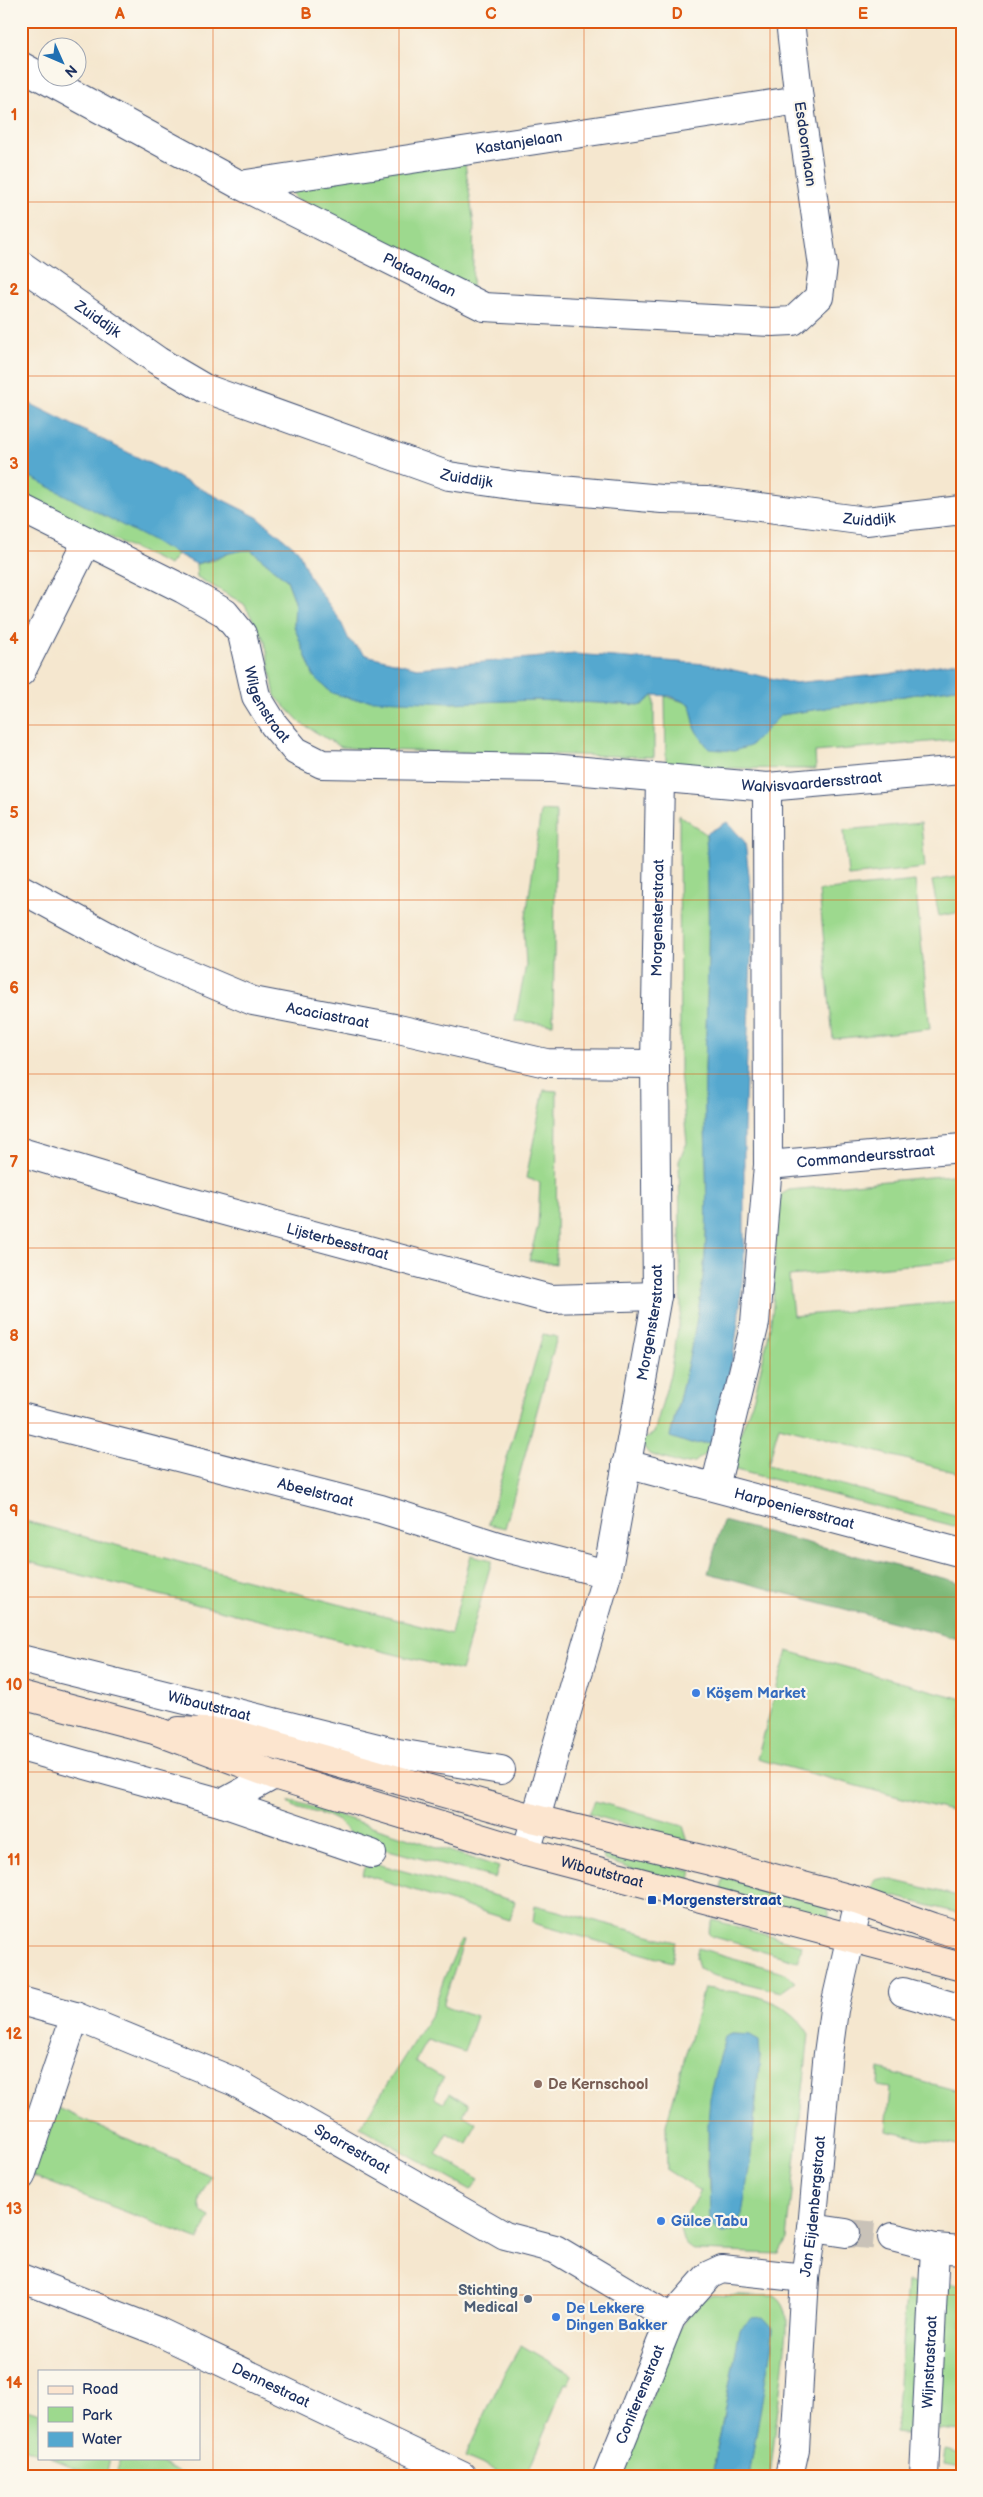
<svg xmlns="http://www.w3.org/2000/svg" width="983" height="2497" viewBox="0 0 983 2497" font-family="'Balsamiq Sans',sans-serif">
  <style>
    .green { fill: #9dd98e; stroke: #5c8476; fill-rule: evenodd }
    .forest { fill: #7eb979; stroke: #4c746c }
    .water { fill: #54a8cf; stroke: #386c96 }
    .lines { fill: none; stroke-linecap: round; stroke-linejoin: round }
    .street-tunnel { stroke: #c9c2b8; stroke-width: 28; stroke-dasharray: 28 14; stroke-linecap: butt }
    .street-casing { stroke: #3c4b6f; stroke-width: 30 }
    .secondary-casing { stroke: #3c4b6f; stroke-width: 30 }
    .street { stroke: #fff; stroke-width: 28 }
    .secondary { stroke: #fce5cf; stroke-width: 28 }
    .grid { fill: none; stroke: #de5710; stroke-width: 1; stroke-opacity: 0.55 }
    .shop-dot { fill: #3f7fe0; stroke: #fbf7ec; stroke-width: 2 }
    .transit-dot { fill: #1a4fb4; stroke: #fbf7ec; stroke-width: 2 }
    .education-dot { fill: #8d6e63; stroke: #fbf7ec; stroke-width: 2 }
    .service-dot { fill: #5c6f8a; stroke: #fbf7ec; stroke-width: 2 }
    .labels { text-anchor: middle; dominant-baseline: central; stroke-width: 4.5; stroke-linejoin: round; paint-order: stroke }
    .street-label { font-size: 15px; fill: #1b2f5e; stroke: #fbf7ec }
    .shop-label { font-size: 15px; font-weight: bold; fill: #366cbe; stroke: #fbf7ec; text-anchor: start }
    .transit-label { font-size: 15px; font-weight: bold; fill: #164399; stroke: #fbf7ec; text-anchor: start }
    .education-label { font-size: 15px; font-weight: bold; fill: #785e54; stroke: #fbf7ec; text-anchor: start }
    .service-label { font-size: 15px; font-weight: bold; fill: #4e5e75; stroke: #fbf7ec; text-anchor: end }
    .neatline { fill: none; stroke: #de5710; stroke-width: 2 }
    .grid-label { font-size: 16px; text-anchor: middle; font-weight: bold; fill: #de5710 }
  </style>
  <rect width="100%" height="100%" fill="#fbf7ec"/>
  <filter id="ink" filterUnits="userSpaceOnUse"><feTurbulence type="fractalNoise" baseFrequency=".02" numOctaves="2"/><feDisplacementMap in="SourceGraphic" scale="10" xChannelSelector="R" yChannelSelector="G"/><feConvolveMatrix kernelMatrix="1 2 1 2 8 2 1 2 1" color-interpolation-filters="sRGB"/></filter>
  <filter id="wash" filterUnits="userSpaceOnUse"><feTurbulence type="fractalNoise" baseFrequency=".0096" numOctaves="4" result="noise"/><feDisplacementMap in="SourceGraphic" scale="20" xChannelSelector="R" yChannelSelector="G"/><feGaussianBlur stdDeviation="1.12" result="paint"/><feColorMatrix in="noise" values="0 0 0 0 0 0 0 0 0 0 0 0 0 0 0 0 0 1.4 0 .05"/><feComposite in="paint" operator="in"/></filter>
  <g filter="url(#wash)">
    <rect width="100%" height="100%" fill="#f5e7cf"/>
    <!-- green -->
    <path class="green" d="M 464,156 L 474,225 L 472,292 L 295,198 L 292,192 L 294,184 Z
      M 21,472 L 178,553 L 169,565 L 21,495 Z
      M 235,550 L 251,550 L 287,580 L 295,601 L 294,626 L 314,677 L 332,693 L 449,703 L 535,700 L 642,705 L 654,695 L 654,757 L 374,750 L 341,747 L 302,724 L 275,696 L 265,641 L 244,604 L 197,577 L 196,564 L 215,560 Z
      M 962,687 L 962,739 L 815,752 L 816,769 L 713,768 L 666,764 L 665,696 L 690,704 L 696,731 L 750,746 L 781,715 Z
      M 541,811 L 556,812 L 553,1024 L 515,1021 L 526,965 L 524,931 Z
      M 679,815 L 706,834 C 711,913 707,991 705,1069 C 703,1138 711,1208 703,1277 C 697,1331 683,1384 670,1436 L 691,1444 L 712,1442 L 707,1452 L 695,1462 L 682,1464 L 649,1454 L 640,1442 L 654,1433 L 670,1375 L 681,1312 L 679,1161 L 687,1143 L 680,1072 Z
      M 921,823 L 925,868 L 848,876 L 844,830 Z
      M 962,876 L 962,912 L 939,916 L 932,881 Z
      M 915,881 L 930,1029 L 833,1039 L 819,891 Z
      M 544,1090 L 557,1091 L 556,1264 L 529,1260 L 538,1226 L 540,1182 L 526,1178 Z
      M 962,1174 L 962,1260 L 789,1276 L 793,1316 L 962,1301 L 962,1474 L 779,1426 L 768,1465 L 962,1517 L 962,1528 L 732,1469 L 730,1462 L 755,1394 L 769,1333 L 773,1306 L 777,1197 L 789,1190 Z
      M 543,1334 L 557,1337 L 505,1528 L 488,1524 Z
      M 21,1520 L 451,1634 L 471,1555 L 492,1560 L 461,1671 L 21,1560 Z
      M 787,1651 L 962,1699 L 962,1814 L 757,1759 Z
      M 595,1801 L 683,1826 L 688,1842 L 589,1814 Z
      M 288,1802 L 297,1802 L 499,1867 L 495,1878 L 358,1842 L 338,1821 L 328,1816 L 292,1806 Z
      M 607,1849 L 615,1849 L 692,1871 L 688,1887 L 604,1860 L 603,1854 Z
      M 370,1862 L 515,1901 L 510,1920 L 362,1874 L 364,1868 Z
      M 724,1877 L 824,1905 L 829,1910 L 829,1918 L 719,1894 Z
      M 884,1878 L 962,1897 L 962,1914 L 873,1891 L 871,1887 L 875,1880 Z
      M 535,1905 L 676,1942 L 672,1962 L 533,1923 Z
      M 713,1920 L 802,1945 L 798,1961 L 711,1936 L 708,1933 Z
      M 461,1940 L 464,1940 L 443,2005 L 476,2016 L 464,2052 L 427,2040 L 415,2061 L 443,2078 L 434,2098 L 443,2103 L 450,2093 L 469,2105 L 463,2115 L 476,2123 L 467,2144 L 448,2133 L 436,2154 L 479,2179 L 471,2190 L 360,2127 L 432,2013 L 445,1976 Z
      M 698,1948 L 783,1972 L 795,1982 L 781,1992 L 712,1975 L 699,1968 L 696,1958 Z
      M 704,1988 C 744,1993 786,1995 809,2034 L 787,2239 L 779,2254 L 698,2251 C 683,2247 682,2240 680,2226 L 700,2191 L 667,2170 L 666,2125 ZM 732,2034 L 750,2035 L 760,2056 L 754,2122 L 742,2215 L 709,2191 C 705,2132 711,2094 725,2037 Z
      M 879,2069 L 962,2092 L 962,2147 L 886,2131 L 890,2088 L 878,2086 Z
      M 56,2107 L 211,2176 C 204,2191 189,2207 210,2217 L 199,2240 L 30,2175 Z
      M 907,2282 L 926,2285 L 914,2434 L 895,2432 Z
      M 946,2282 L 962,2286 L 962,2431 L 939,2429 Z
      M 712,2294 L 776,2296 C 788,2305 787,2318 787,2332 L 770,2476 L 749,2476 L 773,2328 L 734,2360 L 712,2476 L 619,2476 L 680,2328 L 697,2303 Z
      M 521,2345 L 572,2375 L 568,2384 L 565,2383 L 526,2476 L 509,2476 L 465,2457 L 501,2380 Z
      M 21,2407 L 39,2413 L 39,2454 L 21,2447 Z
      M 946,2449 L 962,2453 L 962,2468 L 944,2465 Z
      M 50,2458 L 110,2458 L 106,2476 L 95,2476 Z
      M 120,2458 L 151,2458 L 189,2476 L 116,2476 Z"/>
    <!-- forest -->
    <path class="forest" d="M 723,1521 L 962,1583 L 962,1640 L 708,1573 Z"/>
    <!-- water -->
    <path class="water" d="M 21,399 L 257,517 L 298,550 L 310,578 L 340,620 L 349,640 L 366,655 L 417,668 L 575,654 L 706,664 L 793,683 L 888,674 L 962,661 L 962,687 L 781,715 L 750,746 L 734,751 L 709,749 L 696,731 L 690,704 L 670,696 L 654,695 L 642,705 L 535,700 L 449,703 L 352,699 L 332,693 L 314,677 L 294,626 L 295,601 L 287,580 L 251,550 C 231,550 215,559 196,564 L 21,472 Z
      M 727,822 L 745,842 L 753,909 L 744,1128 L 744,1260 L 739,1317 L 733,1357 L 712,1442 L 691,1444 L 670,1437 C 683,1384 697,1331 703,1277 C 711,1209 703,1138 705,1069 C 707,991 711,913 706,834 Z
      M 732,2034 L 750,2035 L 759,2040 L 760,2056 L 751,2156 L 742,2215 L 735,2230 L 721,2234 L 710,2222 L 708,2124 L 710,2098 L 725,2037 Z
      M 763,2317 L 773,2328 L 771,2348 L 749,2476 L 712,2476 L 740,2329 L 752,2318 Z"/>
  </g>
  <g filter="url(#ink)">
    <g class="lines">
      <!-- street-tunnel -->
      <path class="street-tunnel" d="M 846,2233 L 892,2237"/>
      <defs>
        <g id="street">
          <path id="s1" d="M 21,66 L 240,185 L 484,307 L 772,322 L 793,321 L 819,297 L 823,266 L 799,100 L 790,21"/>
          <path id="s2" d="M 240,185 L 799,100"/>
          <path id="s3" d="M 21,265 L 158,361 L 204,388 L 449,476 L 517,486 L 662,499 L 707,500 L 866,521 L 962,510"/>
          <path id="s4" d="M 21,508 L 183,589 L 225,613 L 242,634 L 256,696 L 274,725 L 296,751 L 322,764 L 551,768 L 767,787 L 962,770"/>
          <path d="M 21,672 L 87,541"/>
          <path id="s5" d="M 21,889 L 139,953 L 253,1001 L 394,1028 L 546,1063 L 655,1064"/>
          <path id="s6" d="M 21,1152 L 176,1198 L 550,1299 L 657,1296"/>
          <path id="s7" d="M 768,1165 L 962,1148"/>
          <path id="s8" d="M 21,1417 L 381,1509 L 498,1546 L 607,1574"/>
          <path id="s9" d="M 626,1464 L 962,1553"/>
          <path d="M 715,1487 L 755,1323 L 768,1165 L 767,787"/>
          <path id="s10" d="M 21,1659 L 398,1753 L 501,1770"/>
          <path d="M 21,1747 L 223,1803 L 372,1854"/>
          <path d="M 223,1803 L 274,1775"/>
          <path id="s11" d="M 526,1852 L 607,1574 L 657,1296 L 655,1064 L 660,778"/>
          <path d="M 903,1992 L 962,2009"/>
          <path id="s12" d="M 21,2001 L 75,2016 L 235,2082 L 505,2236 L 555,2249 L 671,2318"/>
          <path d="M 21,2176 L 75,2016"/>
          <path d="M 812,2228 L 846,2233"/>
          <path d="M 892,2237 L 935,2248 L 962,2250"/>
          <path id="s13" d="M 21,2278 L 157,2331 L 462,2476"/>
          <path id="s14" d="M 607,2476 L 671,2318 L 709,2275 L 722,2269 L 805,2278"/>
          <path id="s15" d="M 789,2476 L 795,2449 L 805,2278 L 812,2228 L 827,2061 L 834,2010 L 859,1901"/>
          <path id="s16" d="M 924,2476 L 935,2248"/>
        </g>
        <g id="secondary">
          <path id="s17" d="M 21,1695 L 154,1730 L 274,1775 L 526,1852 L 962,1967"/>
          <path d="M 179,1731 L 231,1733 L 536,1819 L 710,1861 L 859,1901 L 932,1927 L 962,1936"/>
        </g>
      </defs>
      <!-- street casing -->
      <use href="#street" class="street-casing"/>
      <!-- secondary casing -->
      <use href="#secondary" class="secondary-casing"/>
      <!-- street -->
      <use href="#street" class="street"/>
      <!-- secondary -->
      <use href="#secondary" class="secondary"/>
    </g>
  </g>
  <!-- grid -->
  <path class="grid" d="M 213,21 L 213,2476M 399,21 L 399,2476M 584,21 L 584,2476M 770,21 L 770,2476M 21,202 L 962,202M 21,376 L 962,376M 21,551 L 962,551M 21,725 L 962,725M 21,900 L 962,900M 21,1074 L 962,1074M 21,1248 L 962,1248M 21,1423 L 962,1423M 21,1597 L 962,1597M 21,1772 L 962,1772M 21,1946 L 962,1946M 21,2121 L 962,2121M 21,2295 L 962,2295"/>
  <!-- markers -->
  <g class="shop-dot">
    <circle cx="696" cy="1693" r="5"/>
    <circle cx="661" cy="2221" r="5"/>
    <circle cx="556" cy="2317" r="5"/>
  </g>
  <rect class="transit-dot" x="647" y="1895" width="10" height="10" rx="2.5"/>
  <circle class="education-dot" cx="538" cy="2084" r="5"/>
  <circle class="service-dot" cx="528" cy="2299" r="5"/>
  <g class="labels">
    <!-- street labels -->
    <g class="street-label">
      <text stroke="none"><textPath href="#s2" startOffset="282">Kastanjelaan</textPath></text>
      <text transform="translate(805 144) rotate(82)">Esdoornlaan</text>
      <text stroke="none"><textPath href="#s1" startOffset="450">Plataanlaan</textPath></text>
      <text stroke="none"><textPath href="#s3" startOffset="94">Zuiddijk</textPath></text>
      <text stroke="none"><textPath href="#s3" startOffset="499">Zuiddijk</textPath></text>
      <text stroke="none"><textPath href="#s3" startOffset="904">Zuiddijk</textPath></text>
      <text stroke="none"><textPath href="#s4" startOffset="332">Wilgenstraat</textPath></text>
      <text stroke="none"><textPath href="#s4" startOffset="908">Walvisvaardersstraat</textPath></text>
      <text stroke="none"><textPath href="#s11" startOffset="950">Morgensterstraat</textPath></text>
      <text stroke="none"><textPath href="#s5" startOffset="334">Acaciastraat</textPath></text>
      <text stroke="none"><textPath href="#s7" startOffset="98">Commandeursstraat</textPath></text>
      <text stroke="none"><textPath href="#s6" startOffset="329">Lijsterbesstraat</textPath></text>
      <text stroke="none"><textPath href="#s11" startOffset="545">Morgensterstraat</textPath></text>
      <text stroke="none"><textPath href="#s8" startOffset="304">Abeelstraat</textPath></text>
      <text stroke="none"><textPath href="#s9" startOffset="174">Harpoeniersstraat</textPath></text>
      <text stroke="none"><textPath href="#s10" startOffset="194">Wibautstraat</textPath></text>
      <text stroke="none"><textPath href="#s17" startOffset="608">Wibautstraat</textPath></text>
      <text stroke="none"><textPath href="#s12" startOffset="364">Sparrestraat</textPath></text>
      <text stroke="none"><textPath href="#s15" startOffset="271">Jan Eijdenbergstraat</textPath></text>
      <text stroke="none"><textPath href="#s16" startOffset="114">Wijnstrastraat</textPath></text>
      <text stroke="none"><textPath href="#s13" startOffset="272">Dennestraat</textPath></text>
      <text stroke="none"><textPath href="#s14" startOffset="88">Coniferenstraat</textPath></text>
    </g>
    <!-- shop labels -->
    <g class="shop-label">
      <text x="706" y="1693">Köşem Market</text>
      <text x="671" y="2221">Gülce Tabu</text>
      <text x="566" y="2308">De Lekkere<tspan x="566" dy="17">Dingen Bakker</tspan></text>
    </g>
    <!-- transit labels -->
    <g class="transit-label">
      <text x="662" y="1900">Morgensterstraat</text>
    </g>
    <!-- education labels -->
    <g class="education-label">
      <text x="548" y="2084">De Kernschool</text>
    </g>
    <!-- service labels -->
    <g class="service-label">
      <text x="518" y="2290">Stichting<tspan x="518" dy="17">Medical</tspan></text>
    </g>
  </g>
  <!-- margin -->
  <rect width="983" height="2497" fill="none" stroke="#fbf7ec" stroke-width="55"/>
  <!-- legend -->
  <rect x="38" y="2370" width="162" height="90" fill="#fbf7ec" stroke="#a1a7b3"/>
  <rect x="48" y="2386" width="25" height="8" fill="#fce5cf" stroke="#a1a7b3"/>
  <text x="82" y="2394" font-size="15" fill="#1b2f5e">Road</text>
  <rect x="48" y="2407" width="25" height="15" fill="#9dd98e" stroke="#a1a7b3"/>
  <text x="82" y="2420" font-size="15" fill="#1b2f5e">Park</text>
  <rect x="48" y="2432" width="25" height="15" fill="#54a8cf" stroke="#a1a7b3"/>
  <text x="82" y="2444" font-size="15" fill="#1b2f5e">Water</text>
  <!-- north arrow -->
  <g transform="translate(62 62) rotate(135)"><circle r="24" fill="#fbf7ec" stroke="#a1a7b3"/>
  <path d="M0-4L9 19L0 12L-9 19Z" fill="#1f6fb2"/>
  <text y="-8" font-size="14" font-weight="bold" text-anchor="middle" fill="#1b2f5e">N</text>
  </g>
  <rect x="28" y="28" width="928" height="2442" class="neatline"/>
  <g class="grid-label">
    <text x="120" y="19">A</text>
    <text x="306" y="19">B</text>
    <text x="491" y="19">C</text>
    <text x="677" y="19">D</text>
    <text x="863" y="19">E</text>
    <text x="14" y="120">1</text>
    <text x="14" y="295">2</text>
    <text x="14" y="469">3</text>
    <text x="14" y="644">4</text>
    <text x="14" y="818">5</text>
    <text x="14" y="993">6</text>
    <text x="14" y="1167">7</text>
    <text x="14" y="1341">8</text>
    <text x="14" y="1516">9</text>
    <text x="14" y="1690">10</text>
    <text x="14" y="1865">11</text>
    <text x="14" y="2039">12</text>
    <text x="14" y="2214">13</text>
    <text x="14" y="2388">14</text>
  </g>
</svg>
